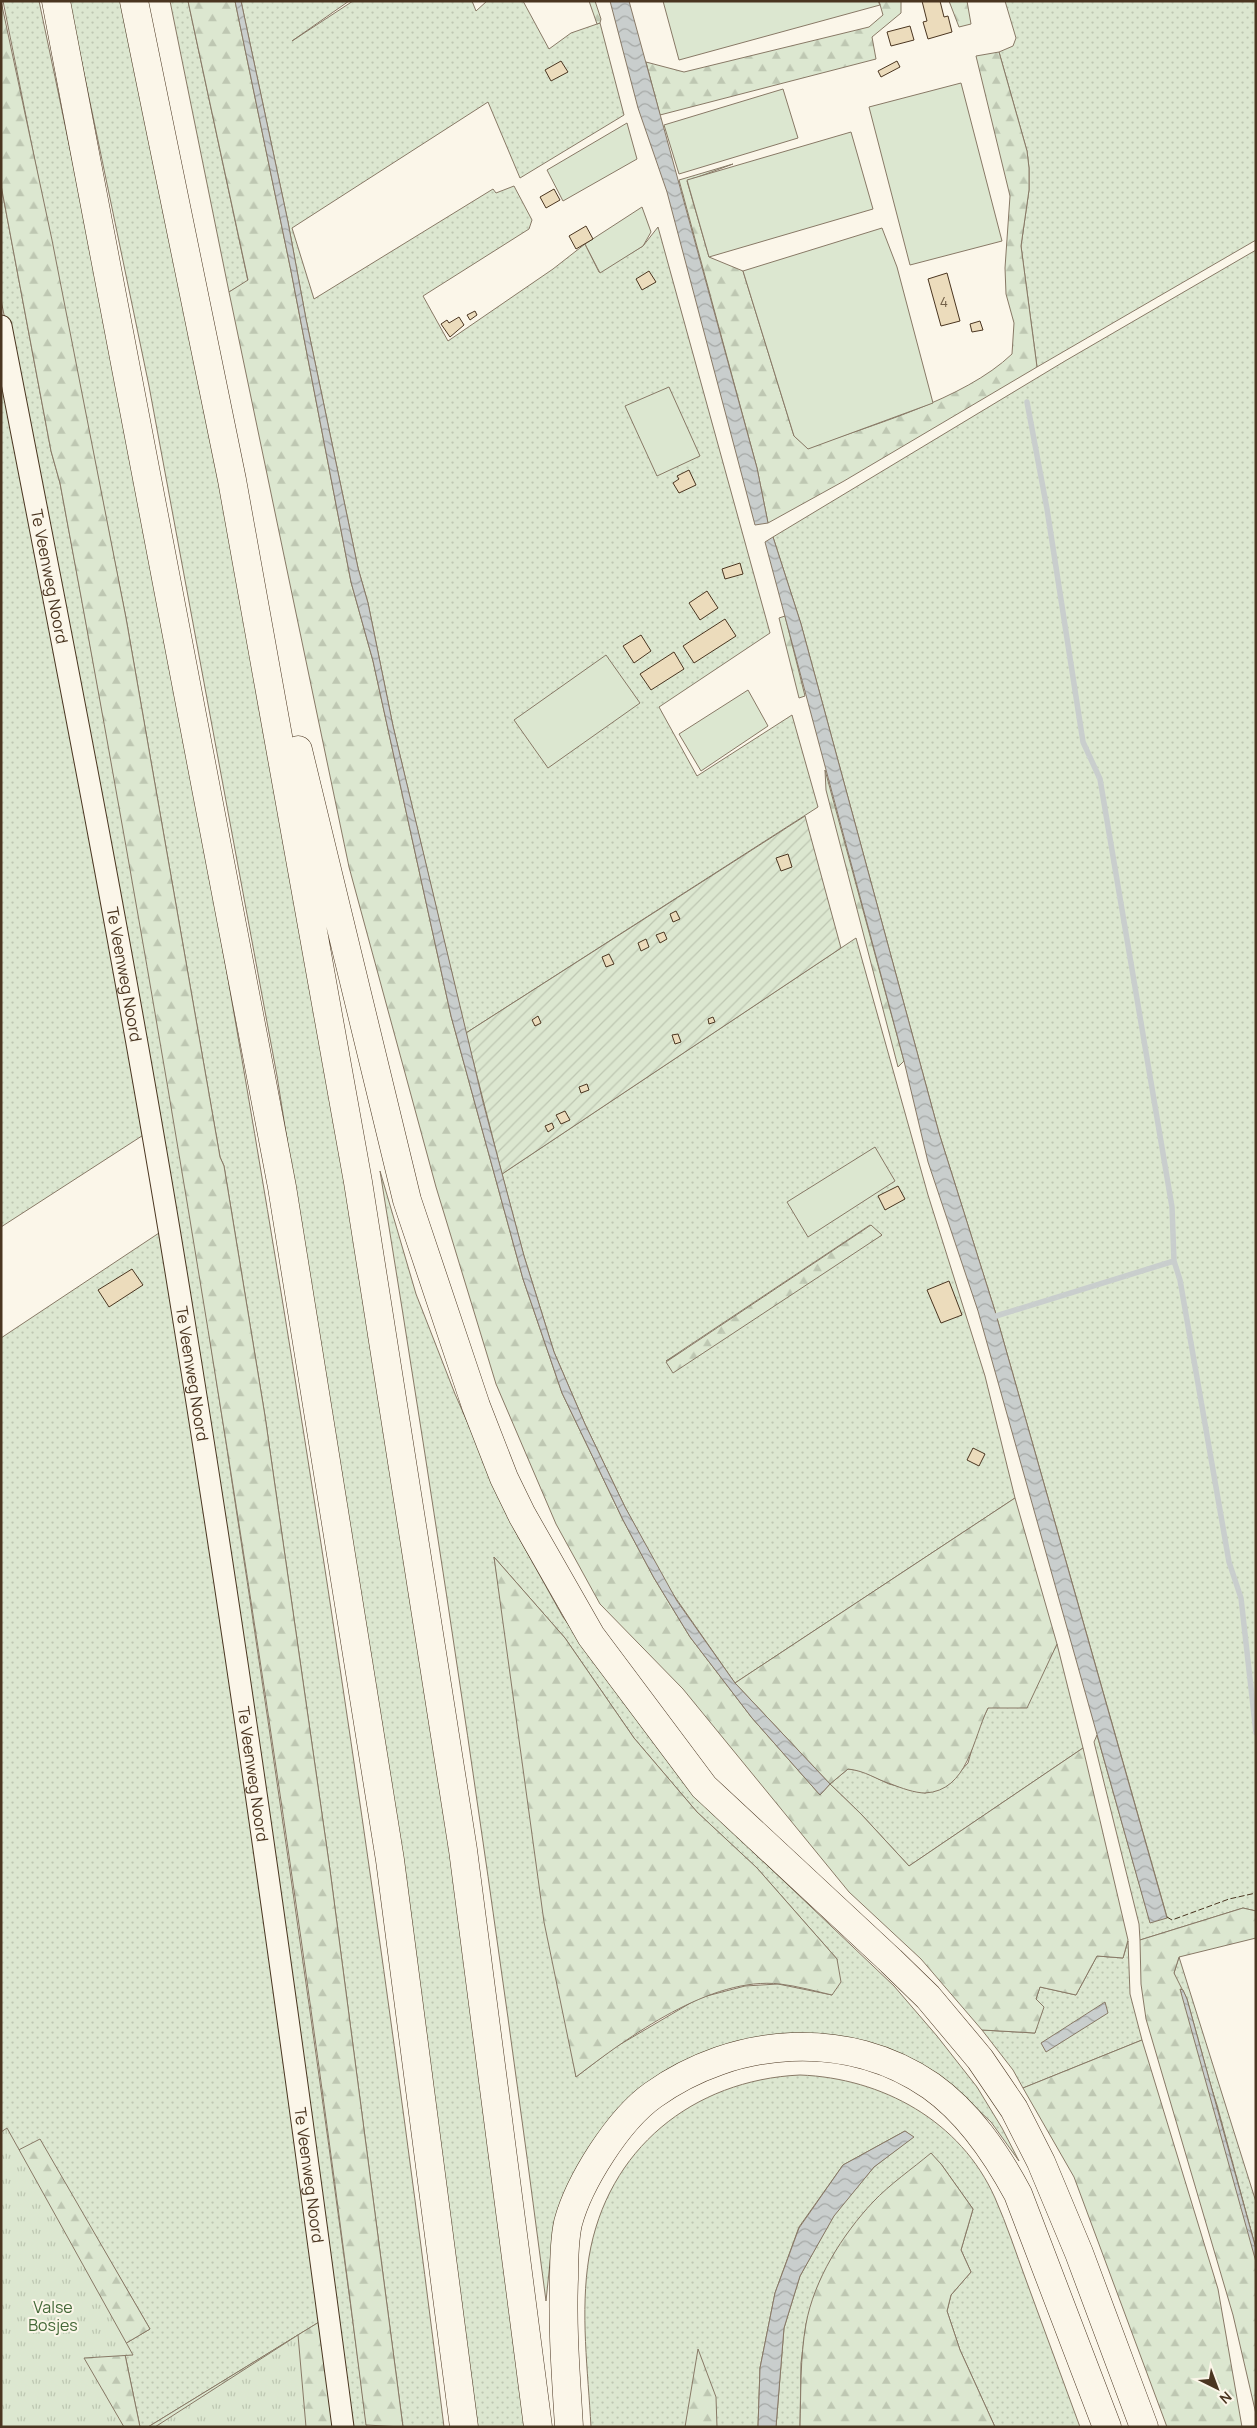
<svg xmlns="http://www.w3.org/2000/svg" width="1257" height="2428" viewBox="0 0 1257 2428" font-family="Manrope,sans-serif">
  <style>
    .grass { fill: url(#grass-dots); stroke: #887966; fill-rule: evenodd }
    .forest { fill: url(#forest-firs); stroke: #887966 }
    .park { fill: url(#park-tufts); stroke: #887966 }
    .garden { fill: url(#garden-furrows); stroke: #887966 }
    .pitch { fill: #dce7d0; stroke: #887966 }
    .water { fill: url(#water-waves); stroke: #887966 }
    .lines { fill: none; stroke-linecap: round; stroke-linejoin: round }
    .stream { stroke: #c9cecd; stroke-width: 5.5 }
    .building { fill: #ecdcbc; stroke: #4a3520 }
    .minor-casing { stroke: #4a3520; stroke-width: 23 }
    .highway-casing { stroke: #4a3520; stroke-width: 29 }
    .minor { stroke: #fbf6e9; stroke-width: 21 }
    .highway { stroke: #fbf6e9; stroke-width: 28 }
    .fence { stroke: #4a3520; stroke-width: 1; stroke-dasharray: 6 2.5; stroke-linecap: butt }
    .labels { text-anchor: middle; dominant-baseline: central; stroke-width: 4; stroke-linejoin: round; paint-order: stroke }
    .number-label { font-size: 14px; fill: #725f47 }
    .street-label { font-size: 16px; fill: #4a3520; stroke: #fbf6e9 }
    .park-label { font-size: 16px; fill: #436837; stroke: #fbf6e9 }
  </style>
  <defs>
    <pattern id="grass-dots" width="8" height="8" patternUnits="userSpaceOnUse" patternTransform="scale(1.25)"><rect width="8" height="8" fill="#dce7d0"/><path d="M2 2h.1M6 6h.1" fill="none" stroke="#bec7b2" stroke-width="1.8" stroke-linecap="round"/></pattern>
    <pattern id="forest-firs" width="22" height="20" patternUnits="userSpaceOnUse" patternTransform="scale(1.25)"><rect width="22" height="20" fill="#dce7d0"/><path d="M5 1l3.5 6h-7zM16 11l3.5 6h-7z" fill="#bec7b2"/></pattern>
    <pattern id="park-tufts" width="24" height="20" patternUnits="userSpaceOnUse" patternTransform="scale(1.25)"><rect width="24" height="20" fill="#dce7d0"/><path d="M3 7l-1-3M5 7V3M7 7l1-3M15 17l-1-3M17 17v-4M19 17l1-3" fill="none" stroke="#bec7b2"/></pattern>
    <pattern id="garden-furrows" width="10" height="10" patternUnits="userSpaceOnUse" patternTransform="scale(1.25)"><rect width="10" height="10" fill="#dce7d0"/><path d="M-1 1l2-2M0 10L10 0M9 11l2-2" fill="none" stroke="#bec7b2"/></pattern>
    <pattern id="water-waves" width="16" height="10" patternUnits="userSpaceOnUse" patternTransform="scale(1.25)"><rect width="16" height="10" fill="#c9cecd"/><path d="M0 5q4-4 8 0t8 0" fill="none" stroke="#a5a8a6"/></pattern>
  </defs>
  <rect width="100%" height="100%" fill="#fbf6e9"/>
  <!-- grass -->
  <path class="grass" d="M 3,1 L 39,1 C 209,803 343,1613 444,2427 L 403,2427 L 330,1870 L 265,1416 L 224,1166 L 220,1157 L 126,618 Z
    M 69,1 L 122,1 C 293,803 425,1613 527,2427 L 473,2427 L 380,1728 L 277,1076 L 149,386 Z
    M 170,1 L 188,1 L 248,281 L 229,292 Z
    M 241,1 L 349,1 L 292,41 L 353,1 L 472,1 L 476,11 L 487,1 L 523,1 L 549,49 L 571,33 L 600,23 L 624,115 L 520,178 L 488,102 L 292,228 L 314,299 L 493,189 L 496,193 L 514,186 L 532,220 L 529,229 L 423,296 L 448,341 L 553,269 L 585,244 L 599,272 L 643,246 L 658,227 L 770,633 L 659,707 L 697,776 L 792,715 L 818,807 L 466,1033 L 393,726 L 368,603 L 358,568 L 306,319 L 288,222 Z
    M 1005,1 L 1256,1 L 1256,240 L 1037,367 L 1021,246 L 1029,190 L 1029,168 L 1027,151 L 999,52 L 1013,46 L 1016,38 Z
    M 1,185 L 51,451 L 60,483 C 111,755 161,1028 204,1301 C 263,1676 317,2051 367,2427 L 348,2427 L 65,616 L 1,300 Z
    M 1256,250 L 1256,1911 L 1243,1908 L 1140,1940 L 1139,1924 L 1094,1742 L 1097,1735 L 1150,1922 L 1167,1917 L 995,1311 L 939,1133 L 801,624 L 773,537 L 1065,361 Z
    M 1,354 L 148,1132 L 1,1227 Z
    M 856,938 L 928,1195 L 985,1376 L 1015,1498 L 735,1683 L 668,1587 L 625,1507 L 585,1424 L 554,1352 L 524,1256 L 502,1174 ZM 870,1225 L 882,1235 L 666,1361 Z
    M 380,1171 L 416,1294 L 455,1394 L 515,1531 L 563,1617 L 639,1721 L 747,1846 L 894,1986 L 937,2036 L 977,2087 L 1002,2128 L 1019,2161 L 991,2122 L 956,2089 L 871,2046 L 664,2077 L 551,2253 L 546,2301 C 497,1923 441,1547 380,1171 ZM 494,1557 L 565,1638 L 634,1738 L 697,1812 L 757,1868 L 837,1959 L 832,1995 L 778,1984 L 745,1986 L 699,1998 L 614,2048 L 576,2077 Z
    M 165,1229 L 324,2319 L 148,2427 L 140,2427 L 123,2345 L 150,2329 L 92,2230 L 1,2159 L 1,1338 Z
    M 1057,1644 L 1083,1748 L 909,1866 L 861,1814 L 830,1784 L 848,1769 L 862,1771 L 889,1784 L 925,1793 L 947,1786 L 968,1763 L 978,1728 L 988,1708 L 1044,1669 Z
    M 1128,1941 L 1130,1994 L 1142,2040 L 1023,2088 L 1013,2070 L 982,2030 L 1035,2033 L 1036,1999 L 1040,1987 L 1076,1995 L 1097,1956 L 1123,1958 Z
    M 1179,1957 L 1256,2202 L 1256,2249 L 1217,2105 L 1174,1973 Z
    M 800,2075 C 882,2078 961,2121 995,2198 C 1007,2225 1016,2253 1026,2280 C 1044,2329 1062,2378 1080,2427 L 995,2427 L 960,2350 L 947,2311 L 951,2295 L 971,2272 L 961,2250 L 973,2209 L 941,2164 L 931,2154 L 854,2225 L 834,2254 L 820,2281 L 806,2324 L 801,2363 L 800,2427 L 776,2427 L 784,2328 L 800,2276 L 834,2215 L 874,2167 L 913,2137 L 905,2131 L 843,2165 L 799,2227 L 775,2293 L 760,2368 L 758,2427 L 591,2427 C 588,2371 580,2312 589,2257 C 607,2149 693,2080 800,2075 Z"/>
  <!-- forest -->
  <path class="forest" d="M 1,1 L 52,240 L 126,618 L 220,1157 L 224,1166 L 265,1416 L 330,1870 L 403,2427 L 366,2425 C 285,1775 180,1127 60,483 L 51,451 L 1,185 Z
    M 188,1 L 235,1 L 291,271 L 351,582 L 373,661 L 451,1016 L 523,1279 L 562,1393 L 623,1520 L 654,1578 L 690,1637 L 752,1718 L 820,1795 L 830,1784 L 735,1683 L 1015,1498 L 1057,1644 L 1027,1708 L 988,1708 C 973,1738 968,1791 925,1793 C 915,1793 901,1788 891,1784 C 875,1779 866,1771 848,1769 L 830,1784 L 861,1814 L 909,1866 L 1083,1748 L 1128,1940 L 1123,1958 L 1097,1956 L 1076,1995 L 1040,1987 L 1036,1999 L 1044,2007 L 1035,2033 L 982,2030 L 921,1959 L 849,1892 L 683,1689 L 600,1604 L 556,1524 L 496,1384 L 436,1187 L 349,867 L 229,292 L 248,280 Z
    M 589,1 L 595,1 L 601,19 L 600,23 L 597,24 Z
    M 879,1 L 901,1 L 901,13 L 872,37 L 876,59 L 660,115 L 646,62 L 684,72 L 869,27 L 883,15 Z
    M 949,1 L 967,1 L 971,24 L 959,27 Z
    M 999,52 L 1027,151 L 1029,168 L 1029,190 L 1021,246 L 1037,367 L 844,481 L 768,523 L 757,468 L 679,180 L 733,164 L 687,181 L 709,257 L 743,271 L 794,436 L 808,448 C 871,425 964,400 1012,354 L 1014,323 L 1006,294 L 1005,268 L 1010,196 L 976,56 Z
    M 785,616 L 805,696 L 799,698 L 779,618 Z
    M 825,770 L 904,1061 L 898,1067 L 826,790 Z
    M 871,1225 L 882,1235 L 673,1373 L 666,1362 Z
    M 494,1557 L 565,1638 L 634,1738 L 697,1812 L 757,1868 L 837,1959 L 841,1982 L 832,1995 C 815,1991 797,1986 780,1984 C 711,1976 628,2037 576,2077 L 544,1922 Z
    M 1243,1908 L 1256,1911 L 1256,1938 L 1179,1957 L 1174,1973 L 1187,1999 L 1256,2249 L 1256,2414 L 1233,2315 L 1146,2019 L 1141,1984 L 1140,1940 Z
    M 1142,2040 L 1218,2289 L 1242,2427 L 1167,2427 L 1074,2177 L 1023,2088 Z
    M 40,2139 L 150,2329 L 123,2345 L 140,2427 L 1,2427 L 1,2159 Z
    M 931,2153 L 941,2164 L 973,2209 L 961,2250 L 971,2272 L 951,2295 L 947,2311 L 960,2350 L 995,2427 L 800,2427 C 801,2392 800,2358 806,2324 C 814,2280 842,2235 873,2202 C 890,2184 912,2169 931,2153 Z
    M 324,2319 L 338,2427 L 148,2427 Z
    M 698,2349 L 716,2397 L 717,2427 L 685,2427 Z"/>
  <!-- park -->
  <path class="park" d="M 7,2128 L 133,2355 L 84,2358 L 124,2427 L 1,2427 L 1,2132 Z
    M 298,2335 L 306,2427 L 155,2427 Z"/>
  <!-- garden -->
  <path class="garden" d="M 805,816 L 841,948 L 502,1174 L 466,1033 Z"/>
  <!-- pitch -->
  <path class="pitch" d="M 663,1 L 878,1 L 880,5 L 679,60 Z
    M 961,83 L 1002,241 L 910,265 L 869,107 Z
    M 783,89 L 798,138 L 679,174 L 664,125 Z
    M 627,123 L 637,159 L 563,201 L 547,170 Z
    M 851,132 L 873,209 L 709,257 L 687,180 Z
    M 642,207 L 651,232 L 643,246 L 600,273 L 585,244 Z
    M 882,228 L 897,267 L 933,403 L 808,449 L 794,436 L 743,271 Z
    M 669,387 L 700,456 L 657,476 L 625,406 Z
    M 606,655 L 640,703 L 548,768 L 514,720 Z
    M 748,690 L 768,726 L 701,771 L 679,734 Z
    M 875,1147 L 895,1181 L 808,1237 L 787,1202 Z"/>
  <!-- water -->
  <path class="water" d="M 235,1 L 241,1 L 288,222 L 306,319 L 358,568 L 368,603 L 393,726 L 483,1102 L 524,1256 L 554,1352 L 585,1424 L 625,1507 L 677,1601 L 735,1683 L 830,1784 L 820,1795 L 752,1718 L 690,1637 L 654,1578 L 623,1520 L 562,1393 L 523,1279 L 451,1016 L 373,661 L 351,582 L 291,271 Z
    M 610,1 L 629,1 L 757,468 L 768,523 L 755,525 L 667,192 L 638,108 Z
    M 773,537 L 801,624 L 939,1133 L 995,1311 L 1167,1918 L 1150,1923 L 978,1311 L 928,1162 L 904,1061 L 765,542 Z
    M 1180,1989 L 1183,1990 L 1187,1999 L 1256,2249 L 1256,2262 Z
    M 1105,2002 L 1108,2013 L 1046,2052 L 1041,2043 Z
    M 905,2131 L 914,2137 L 874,2167 L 834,2216 L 800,2276 L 784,2328 L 776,2427 L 758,2427 L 760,2368 L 775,2293 L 799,2228 L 843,2165 Z"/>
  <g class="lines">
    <!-- stream -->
    <path class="stream" d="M 1027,402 L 1047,509 L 1083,742 L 1100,779 L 1172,1207 L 1174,1261 L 1180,1280 L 1229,1562 L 1241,1598 L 1256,1733
      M 996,1316 L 1174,1261"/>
  </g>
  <!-- building -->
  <path class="building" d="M 922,1 L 940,1 L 944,17 L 948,16 L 952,32 L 928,39 L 923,22 L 927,21 Z
    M 910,26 L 914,40 L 891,46 L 887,32 Z
    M 561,61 L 568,72 L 551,81 L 545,70 Z
    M 897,61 L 900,67 L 881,77 L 878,71 Z
    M 554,189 L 560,200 L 546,208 L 540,197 Z
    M 586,226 L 593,239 L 576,249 L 569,236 Z
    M 649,271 L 656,282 L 642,290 L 636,279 Z
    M 947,273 L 960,321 L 941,326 L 928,279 Z
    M 475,311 L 477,315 L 470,320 L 467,315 Z
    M 459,317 L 464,325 L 450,337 L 441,324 L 447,320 L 449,323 Z
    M 980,321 L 983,330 L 972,332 L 970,324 Z
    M 689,470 L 696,485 L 679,493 L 673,483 L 679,479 L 677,476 Z
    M 740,563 L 743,574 L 725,579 L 722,569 Z
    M 707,591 L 718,608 L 700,620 L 689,603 Z
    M 725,619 L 736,636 L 694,663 L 683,646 Z
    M 641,635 L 651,651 L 634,663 L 623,646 Z
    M 674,652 L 684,669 L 651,690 L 640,674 Z
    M 788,854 L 792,867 L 781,871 L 776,858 Z
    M 676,911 L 680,919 L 673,922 L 670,914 Z
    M 664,932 L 667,939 L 660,943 L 656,935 Z
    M 646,939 L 649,947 L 641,951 L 638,943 Z
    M 609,954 L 614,964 L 606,967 L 602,957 Z
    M 538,1016 L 541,1023 L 535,1026 L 532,1020 Z
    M 713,1017 L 715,1022 L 709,1024 L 708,1019 Z
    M 678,1034 L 681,1042 L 675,1044 L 672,1035 Z
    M 587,1084 L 589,1090 L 581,1093 L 579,1087 Z
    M 565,1111 L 570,1120 L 561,1124 L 556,1115 Z
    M 552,1123 L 554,1128 L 548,1132 L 545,1126 Z
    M 898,1186 L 905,1199 L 885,1210 L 878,1196 Z
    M 132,1269 L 143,1285 L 109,1307 L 98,1290 Z
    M 949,1281 L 962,1315 L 941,1323 L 927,1290 Z
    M 973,1448 L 985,1454 L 979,1466 L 967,1460 Z"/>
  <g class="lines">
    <defs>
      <g id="minor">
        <path id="s1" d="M 1,326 C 65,655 130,984 183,1315 C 243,1685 294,2056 343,2427"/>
      </g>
      <path id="highway" d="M 56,1 L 282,1187 L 390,1860 L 464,2427
        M 134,1 L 232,480 L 358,1182 L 463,1850 L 538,2427
        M 298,750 L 407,1200 L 476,1406 L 504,1478 L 522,1515 L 591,1636 L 704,1787 L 891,1961 L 928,1997 L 980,2059 L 1014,2109 L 1041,2162 L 1079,2253 L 1144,2427
        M 569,2427 C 566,2377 562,2328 564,2279 C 564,2261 564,2241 568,2223 C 579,2182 618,2120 653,2095 C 734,2037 847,2028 931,2086 C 969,2113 996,2153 1018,2194 L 1107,2427"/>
    </defs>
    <!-- minor casing -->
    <use href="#minor" class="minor-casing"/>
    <!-- highway casing -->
    <use href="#highway" class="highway-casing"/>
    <!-- minor -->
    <use href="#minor" class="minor"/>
    <!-- highway -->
    <use href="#highway" class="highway"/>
    <!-- fence -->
    <path class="fence" d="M 1167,1917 L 1172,1920 L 1229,1899 L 1256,1893"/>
  </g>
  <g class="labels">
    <!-- number labels -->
    <g class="number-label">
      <text x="944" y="301">4</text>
    </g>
    <!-- street labels -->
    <g class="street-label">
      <text stroke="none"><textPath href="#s1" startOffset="255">Te Veenweg Noord</textPath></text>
      <text stroke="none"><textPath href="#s1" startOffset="660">Te Veenweg Noord</textPath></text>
      <text stroke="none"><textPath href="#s1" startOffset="1065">Te Veenweg Noord</textPath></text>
      <text stroke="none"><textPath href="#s1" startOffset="1470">Te Veenweg Noord</textPath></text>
      <text stroke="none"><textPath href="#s1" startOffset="1875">Te Veenweg Noord</textPath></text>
    </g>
    <!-- park labels -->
    <g class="park-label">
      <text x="53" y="2307">Valse<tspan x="53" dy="18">Bosjes</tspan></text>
    </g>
  </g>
  <!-- border -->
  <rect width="1257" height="2428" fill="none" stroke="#4a3520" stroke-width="5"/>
  <!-- north arrow -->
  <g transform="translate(1217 2388) rotate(138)" stroke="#fbf6e9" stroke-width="4" paint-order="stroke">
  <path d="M0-4L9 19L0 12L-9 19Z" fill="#4a3520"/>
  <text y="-8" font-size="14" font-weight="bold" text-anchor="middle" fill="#4a3520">N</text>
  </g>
</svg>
